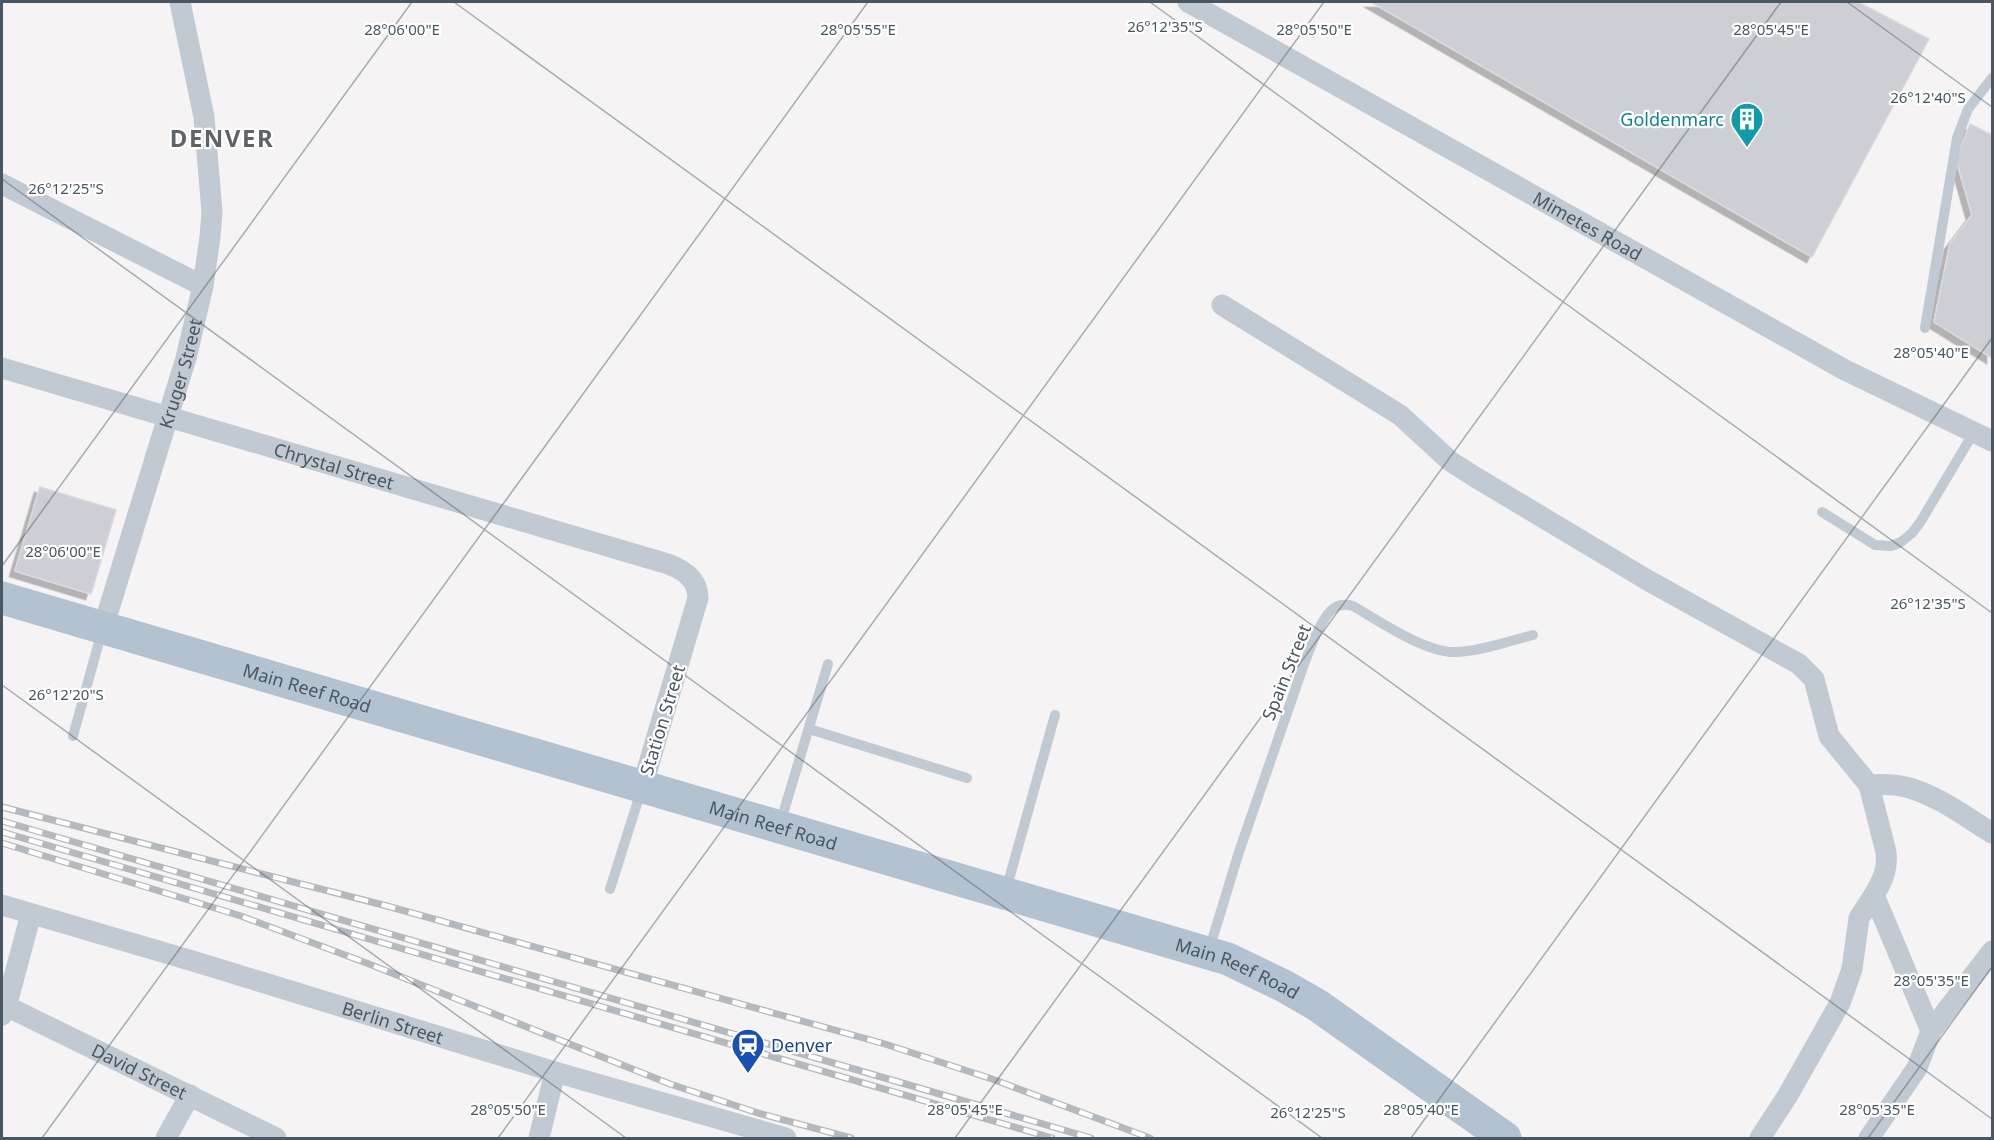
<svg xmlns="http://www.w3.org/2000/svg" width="1994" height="1140" viewBox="0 0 1994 1140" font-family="'Noto Sans',sans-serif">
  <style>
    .building { fill: #cdcfd5; stroke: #d7d9de; stroke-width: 1.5; filter: url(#shadow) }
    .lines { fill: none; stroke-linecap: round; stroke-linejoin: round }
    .service { stroke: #c1cad2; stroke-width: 10 }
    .minor { stroke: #c1cad2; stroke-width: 21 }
    .primary { stroke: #b3c2d1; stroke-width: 33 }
    .rail-casing { stroke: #b5b8bd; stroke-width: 7 }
    .rail { stroke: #fff; stroke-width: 4.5; stroke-dasharray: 14; stroke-linecap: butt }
    .ticks { fill: none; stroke: #4a5661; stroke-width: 1.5; stroke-opacity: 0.45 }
    .labels { text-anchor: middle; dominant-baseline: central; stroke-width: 4.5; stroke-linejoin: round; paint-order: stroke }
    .culture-label { font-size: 18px; fill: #0d838f; stroke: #fff; text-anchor: end }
    .street-label { font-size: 18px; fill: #4a5661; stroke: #fff }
    .transit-label { font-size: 18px; fill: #164399; stroke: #fff; text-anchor: start }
    .district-label { font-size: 24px; font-weight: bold; letter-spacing: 1.5px; fill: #5f6368; stroke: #fff }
    .ticks-label { font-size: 15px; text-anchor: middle; fill: #4a5661; stroke: #fff; stroke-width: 4.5; stroke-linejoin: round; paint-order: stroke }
  </style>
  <defs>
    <filter id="shadow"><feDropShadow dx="-5.5" dy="5.5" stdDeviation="0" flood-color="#0004"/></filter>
  </defs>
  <rect width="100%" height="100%" fill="#f5f3f3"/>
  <!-- building -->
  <path class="building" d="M 1371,2 L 1858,2 L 1929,39 L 1812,257 Z
    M 1970,124 L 1992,135 L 1992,358 L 1934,322 L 1950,244 L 1972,215 L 1956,159 Z
    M 40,487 L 116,510 L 91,594 L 15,571 Z"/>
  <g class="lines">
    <!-- service -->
    <path class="service" d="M 1925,328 L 1957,138 L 1968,109 L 1992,78
      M 1822,512 L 1875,545 L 1891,546 L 1901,542 L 1912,533 L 1921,521 L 1974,432
      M 809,729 L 967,778
      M 73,736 L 102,631
      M 780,824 L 828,664
      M 610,889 L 641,791
      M 1006,890 L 1055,715
      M 1209,950 L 1239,852 L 1304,664 C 1310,649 1321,617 1334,608 C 1340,604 1346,604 1353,606 C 1379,621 1427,654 1457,652 C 1482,651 1509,641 1533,635"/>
    <!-- minor -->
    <g class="minor">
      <path id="s1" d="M 1188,2 L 1845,370 L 1992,441"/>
      <path d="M 2,184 L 203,286"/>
      <path d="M 1222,305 L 1400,415 L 1450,461 L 1475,477 L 1649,581 L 1799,664 L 1814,679 L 1829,736 L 1869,785 L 1886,852 C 1888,869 1883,880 1874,895 L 1931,1031 L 1917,1068 L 1869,1138"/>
      <path id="s2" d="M 2,368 L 668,564 C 684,570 698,579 698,598 L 642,787"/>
      <path id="s3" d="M 103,628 L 186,358 L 203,286 L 210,237 L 212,212 L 204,117 L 180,2"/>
      <path d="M 1869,785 C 1881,784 1894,784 1906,787 C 1937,795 1966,817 1992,833"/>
      <path id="s4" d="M 2,905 L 196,962 L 555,1072 L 786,1138"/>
      <path id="s5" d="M 2,1004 L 276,1138"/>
      <path d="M 2,1015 L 6,1007 L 31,914"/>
      <path d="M 1931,1031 L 1992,951"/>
      <path d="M 166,1138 L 190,1095"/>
      <path d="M 539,1138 L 555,1072"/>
      <path d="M 1760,1138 L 1788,1095 L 1840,1003 L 1852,969 L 1859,918 L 1874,895"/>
    </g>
    <!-- primary -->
    <path class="primary" id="s6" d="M 2,598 L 1228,959 L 1284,986 L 1317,1005 L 1505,1138"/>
    <defs>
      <path id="rail" d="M 2,807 L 387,906 L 885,1044 L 992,1079 L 1150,1138
        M 2,821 L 1091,1138
        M 2,832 L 1052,1138
        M 2,843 L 241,916 L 369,964 L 670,1084 L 758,1113 L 851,1138"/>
    </defs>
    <!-- rail casing -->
    <use href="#rail" class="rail-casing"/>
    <!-- rail -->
    <use href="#rail" class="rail"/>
  </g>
  <!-- ticks -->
  <path class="ticks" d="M 454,2 L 1992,1119M 1150,2 L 1992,613M 1847,2 L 1992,107M 2,179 L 1322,1138M 2,566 L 412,2M 2,685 L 626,1138M 42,1138 L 868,2M 498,1138 L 1324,2M 955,1138 L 1781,2M 1411,1138 L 1992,338M 1868,1138 L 1992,967"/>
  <!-- icons -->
  <defs>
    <symbol id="building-pin" viewBox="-11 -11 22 30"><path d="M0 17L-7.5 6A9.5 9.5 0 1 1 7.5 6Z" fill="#0f9aa8" stroke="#fff"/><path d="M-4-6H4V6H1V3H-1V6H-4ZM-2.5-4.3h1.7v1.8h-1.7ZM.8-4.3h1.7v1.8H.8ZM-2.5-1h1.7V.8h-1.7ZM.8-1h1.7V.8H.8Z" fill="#fff"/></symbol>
    <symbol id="station-pin" viewBox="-11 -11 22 30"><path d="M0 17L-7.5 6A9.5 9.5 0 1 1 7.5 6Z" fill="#1a4fb4" stroke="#fff"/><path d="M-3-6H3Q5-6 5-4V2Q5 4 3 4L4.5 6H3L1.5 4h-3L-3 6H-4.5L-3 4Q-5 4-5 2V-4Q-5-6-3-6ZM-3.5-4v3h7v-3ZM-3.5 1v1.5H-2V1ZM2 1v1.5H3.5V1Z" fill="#fff"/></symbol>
  </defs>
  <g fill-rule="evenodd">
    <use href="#building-pin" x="1728" y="100" width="38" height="52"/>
    <use href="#station-pin" x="729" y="1026" width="38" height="52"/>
  </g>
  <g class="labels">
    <!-- culture labels -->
    <g class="culture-label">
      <text x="1724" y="119">Goldenmarc</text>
    </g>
    <!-- street labels -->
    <g class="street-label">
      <text stroke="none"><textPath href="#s1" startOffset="458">Mimetes Road</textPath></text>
      <text stroke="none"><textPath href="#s3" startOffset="266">Kruger Street</textPath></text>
      <text stroke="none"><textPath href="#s2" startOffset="346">Chrystal Street</textPath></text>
      <text transform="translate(1286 672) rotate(-68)">Spain Street</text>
      <text stroke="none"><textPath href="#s6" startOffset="318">Main Reef Road</textPath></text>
      <text transform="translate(662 720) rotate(-73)">Station Street</text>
      <text stroke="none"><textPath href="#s6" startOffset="804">Main Reef Road</textPath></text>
      <text stroke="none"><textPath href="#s6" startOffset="1290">Main Reef Road</textPath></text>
      <text stroke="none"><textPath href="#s4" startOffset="408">Berlin Street</textPath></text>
      <text stroke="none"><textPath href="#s5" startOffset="153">David Street</textPath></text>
    </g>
    <!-- transit labels -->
    <g class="transit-label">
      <text x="771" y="1045">Denver</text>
    </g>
    <!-- district labels -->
    <g class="district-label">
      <text x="222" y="137">DENVER</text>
    </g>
  </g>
  <g class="ticks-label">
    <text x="1165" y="32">26°12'35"S</text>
    <text x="402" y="35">28°06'00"E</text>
    <text x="858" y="35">28°05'55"E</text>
    <text x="1314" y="35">28°05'50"E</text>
    <text x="1771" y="35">28°05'45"E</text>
    <text x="1928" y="103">26°12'40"S</text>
    <text x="66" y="194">26°12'25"S</text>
    <text x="1931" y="358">28°05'40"E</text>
    <text x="63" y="557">28°06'00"E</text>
    <text x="1928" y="609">26°12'35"S</text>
    <text x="66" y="700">26°12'20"S</text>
    <text x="1931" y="986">28°05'35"E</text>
    <text x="508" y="1115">28°05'50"E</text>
    <text x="965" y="1115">28°05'45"E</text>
    <text x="1421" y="1115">28°05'40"E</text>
    <text x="1877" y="1115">28°05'35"E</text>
    <text x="1308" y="1118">26°12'25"S</text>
  </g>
  <!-- border -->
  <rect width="1994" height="1140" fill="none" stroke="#4a5661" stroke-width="6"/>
</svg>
